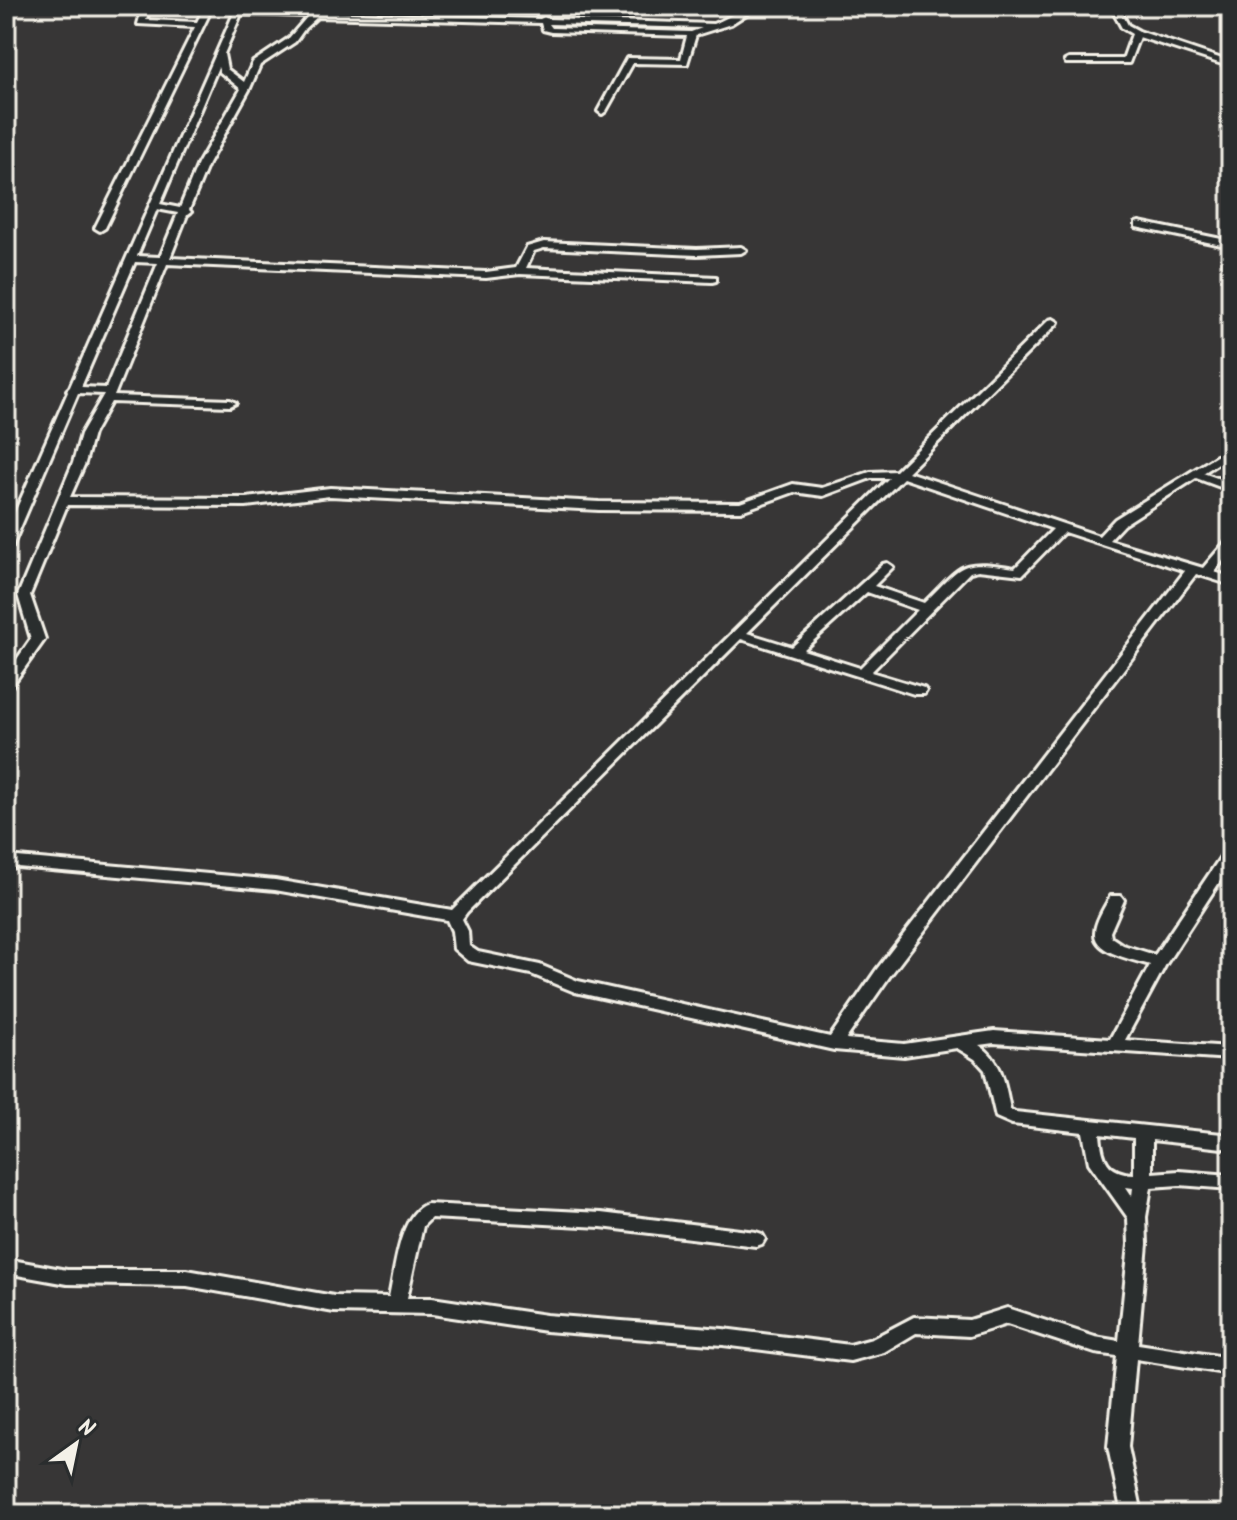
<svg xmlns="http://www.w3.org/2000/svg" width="1237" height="1520" viewBox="0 0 1237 1520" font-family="Kalam,sans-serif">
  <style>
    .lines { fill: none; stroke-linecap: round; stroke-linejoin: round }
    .minor-casing { stroke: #f4f1e8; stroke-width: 6 }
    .minor { fill: #2a2d2e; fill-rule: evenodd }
  </style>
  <rect width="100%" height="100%" fill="#373636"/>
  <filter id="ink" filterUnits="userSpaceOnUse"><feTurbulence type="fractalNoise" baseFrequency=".0125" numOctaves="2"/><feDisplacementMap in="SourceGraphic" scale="16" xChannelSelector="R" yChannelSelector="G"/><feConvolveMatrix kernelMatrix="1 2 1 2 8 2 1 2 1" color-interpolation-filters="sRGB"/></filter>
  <g filter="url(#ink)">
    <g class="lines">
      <defs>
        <path id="minor" d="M 143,6 L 151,6 L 146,20 L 197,22 L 205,6 L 213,6 L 105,228 L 100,231 L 95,228 L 195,27 L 138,24 Z
          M 237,6 L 245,6 L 243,10 L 540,19 L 544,17 L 548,19 L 713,24 C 729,19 743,6 759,6 L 731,24 L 696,35 L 687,64 L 633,63 L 606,111 L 602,114 L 598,111 L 627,58 L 681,59 L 687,36 L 551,32 L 543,30 L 541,23 L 317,17 L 305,28 L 295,42 L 260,65 L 250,88 L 208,164 L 189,210 L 191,212 L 187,215 L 170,258 L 486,272 L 516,268 L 527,247 L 544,242 L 697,249 L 741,247 L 746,250 L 741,253 L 697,255 L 544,248 L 534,251 L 526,268 L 716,277 L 716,281 L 712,282 L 520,274 L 486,278 L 167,264 L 114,396 L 230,400 L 236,403 L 230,406 L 111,402 L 93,434 L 85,463 L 70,497 L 246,498 L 330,488 L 599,502 L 740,503 L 793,484 L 822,488 L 870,472 L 896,471 L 1049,320 L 1053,319 L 1058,322 L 1057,324 L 908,472 L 1099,536 L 1115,519 L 1231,447 L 1231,455 L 1203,473 L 1231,483 L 1231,491 L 1196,478 L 1123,525 L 1109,540 L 1203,568 L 1227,540 L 1231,539 L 1231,551 L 1214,572 L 1231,577 L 1231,585 L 1196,574 L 889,977 L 846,1039 L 904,1044 L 994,1031 L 1110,1039 L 1150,965 C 1135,960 1094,953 1095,933 C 1095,922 1105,906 1111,896 L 1121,896 L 1124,900 L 1110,932 L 1111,937 L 1123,945 L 1155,955 L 1226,849 L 1231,847 L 1231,864 L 1166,964 L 1125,1040 L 1231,1047 L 1231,1059 L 994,1043 L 979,1045 C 1002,1060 1005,1083 1010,1109 L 1015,1112 L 1231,1135 L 1231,1149 L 1152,1140 L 1152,1173 L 1179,1171 L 1231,1175 L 1231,1189 L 1179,1185 L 1151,1187 L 1146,1217 L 1147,1244 L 1138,1344 L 1231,1358 L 1231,1374 L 1136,1359 L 1128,1447 L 1142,1514 L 1122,1514 L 1108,1447 L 1117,1356 L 1095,1353 L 1007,1324 L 969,1336 L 916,1333 L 884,1352 L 850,1361 L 723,1345 L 546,1331 L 432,1314 L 334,1312 L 187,1286 L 67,1284 L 6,1273 L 6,1259 L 67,1270 L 187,1270 L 334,1296 L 389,1297 C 395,1272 399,1213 427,1204 L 601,1213 L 756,1232 L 762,1234 L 765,1239 L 762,1244 L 756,1246 L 601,1227 L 431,1218 L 423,1226 L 407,1298 L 432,1298 L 546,1315 L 723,1329 L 850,1345 L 872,1339 L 914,1317 L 969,1320 L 1007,1308 L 1095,1337 L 1119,1341 L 1129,1244 L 1128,1218 L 1089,1163 L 1083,1132 L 1012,1124 L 996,1117 L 985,1070 L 975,1059 L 957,1048 L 904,1056 L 834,1050 L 575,992 L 531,974 L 468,961 L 454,949 L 452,931 L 447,920 L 275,890 L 6,866 L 6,856 L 275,880 L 452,910 L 889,478 L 871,478 L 823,496 L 794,492 L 741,511 L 599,510 L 330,496 L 246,506 L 67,505 L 30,595 L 45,639 L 11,687 L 6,688 L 6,675 L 31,639 L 18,595 L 73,463 L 81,434 L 104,394 L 78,393 L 12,547 L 6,551 L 6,533 L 68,392 L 67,390 L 70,387 ZM 241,14 L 308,16 L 289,38 L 253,62 L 244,82 L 227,69 L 224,54 ZM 549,24 L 702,28 L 691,32 L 552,28 ZM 218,67 L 220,72 L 241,89 L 198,164 L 180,208 L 160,204 ZM 157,209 L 178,213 L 160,257 L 137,256 ZM 135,262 L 158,263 L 106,388 L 81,387 ZM 903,478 L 1053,529 L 1015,568 C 958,559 964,564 924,603 L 874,586 L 893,567 L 887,563 L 883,564 L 792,647 L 747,633 ZM 1064,532 L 1185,571 L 877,969 L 830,1037 L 578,981 L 540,965 L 478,952 L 469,946 L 468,931 L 462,919 L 467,912 L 741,639 L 914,694 L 924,694 L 926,691 L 924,688 L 871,672 L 970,572 L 978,570 L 1022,575 ZM 867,592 L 918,610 L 860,668 L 803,650 ZM 1100,1134 L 1134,1138 L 1134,1174 C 1107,1173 1102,1159 1100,1134 ZM 1126,1187 L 1133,1188 L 1132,1196 Z
          M 1110,6 L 1118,6 L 1128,25 L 1139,31 L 1231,62 L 1231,67 L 1139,37 L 1129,63 L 1066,63 L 1065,61 L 1069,59 L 1123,59 L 1132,34 L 1122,28 Z
          M 1139,222 L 1231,241 L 1231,247 L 1136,227 L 1136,223 Z"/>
      </defs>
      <!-- minor casing -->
      <use href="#minor" class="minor-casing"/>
      <!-- minor -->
      <use href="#minor" class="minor"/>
    </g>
  </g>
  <!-- margin -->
  <rect width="1237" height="1520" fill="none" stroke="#2a2d2e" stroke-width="32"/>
  <rect x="16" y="16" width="1205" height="1488" fill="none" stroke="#f4f1e8" stroke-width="3" filter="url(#ink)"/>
  <!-- north arrow -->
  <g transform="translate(76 1444) rotate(33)" stroke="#2a2d2e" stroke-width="6" paint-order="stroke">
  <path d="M0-6L14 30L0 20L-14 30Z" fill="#f4f1e8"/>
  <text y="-12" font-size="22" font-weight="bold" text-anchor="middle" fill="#f4f1e8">N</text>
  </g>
</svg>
